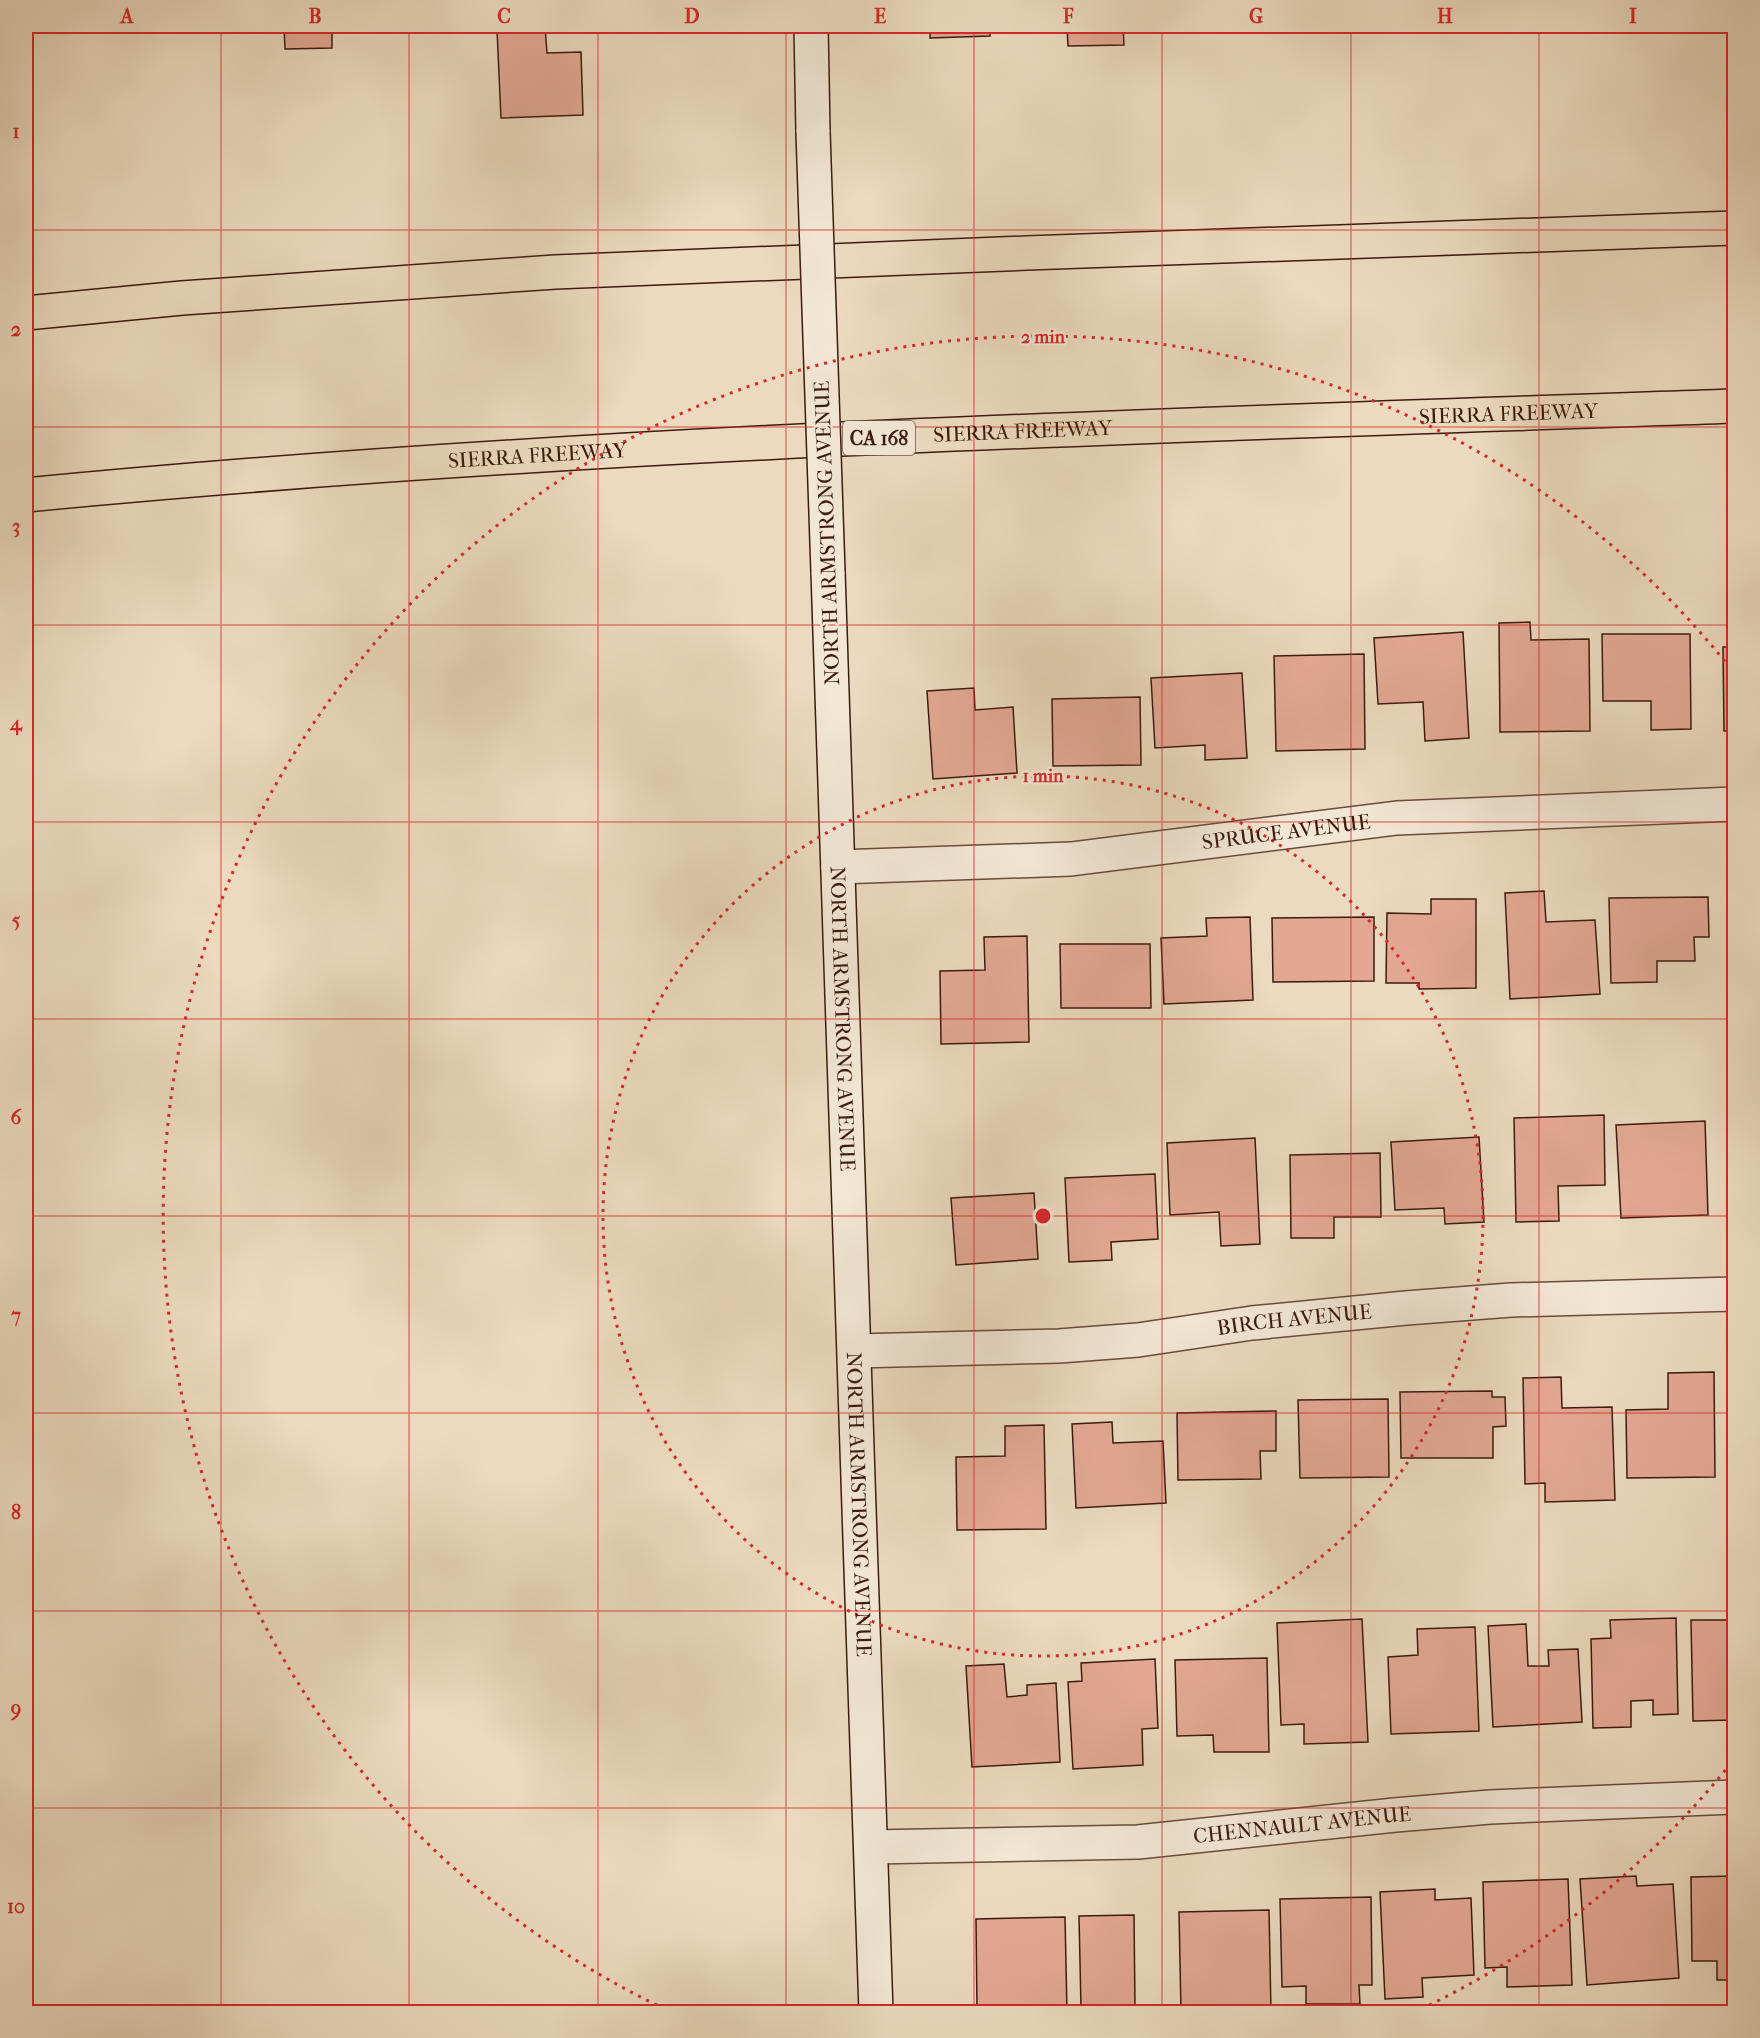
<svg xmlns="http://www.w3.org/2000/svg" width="1760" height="2038" viewBox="0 0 1760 2038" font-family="'IM FELL French Canon',serif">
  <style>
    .building { fill: #e3a894; stroke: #3c1b0e; stroke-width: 1.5 }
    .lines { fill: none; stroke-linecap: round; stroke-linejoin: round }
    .street-casing { stroke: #684b3a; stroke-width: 36 }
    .secondary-casing { stroke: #3c1b0e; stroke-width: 36 }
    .highway-casing { stroke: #3c1b0e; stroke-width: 36 }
    .street { stroke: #f2e7d5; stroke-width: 33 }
    .secondary { stroke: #f2e7d5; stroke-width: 33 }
    .highway { stroke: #ebdabf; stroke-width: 33 }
    .secondary-bridge-casing { stroke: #3c1b0e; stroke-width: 36; stroke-linecap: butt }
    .secondary-bridge { stroke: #f2e7d5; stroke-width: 33 }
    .grid { fill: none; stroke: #d62828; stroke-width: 1.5; stroke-opacity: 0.55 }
    .ring { fill: none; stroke: #d62828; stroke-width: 3; stroke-dasharray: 3 6 }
    .labels { text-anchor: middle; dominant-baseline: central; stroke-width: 4.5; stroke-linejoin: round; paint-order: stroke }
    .shield { fill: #f2e7d5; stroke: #73584a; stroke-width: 1.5 }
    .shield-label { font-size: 20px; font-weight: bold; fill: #3c1b0e }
    .street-label { font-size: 21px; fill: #3c1b0e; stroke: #f2e7d5 }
    .centre { fill: #d62828; stroke: #f2e7d5; stroke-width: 3 }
    .ring-label { font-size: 18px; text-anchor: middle; font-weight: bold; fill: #d62828; stroke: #f2e7d5; stroke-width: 4.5; stroke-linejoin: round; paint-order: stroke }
    .neatline { fill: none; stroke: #d62828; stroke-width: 2 }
    .grid-label { font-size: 20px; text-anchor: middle; font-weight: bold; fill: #d62828 }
  </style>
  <rect width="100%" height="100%" fill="#ebdabf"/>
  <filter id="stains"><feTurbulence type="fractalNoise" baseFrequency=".00333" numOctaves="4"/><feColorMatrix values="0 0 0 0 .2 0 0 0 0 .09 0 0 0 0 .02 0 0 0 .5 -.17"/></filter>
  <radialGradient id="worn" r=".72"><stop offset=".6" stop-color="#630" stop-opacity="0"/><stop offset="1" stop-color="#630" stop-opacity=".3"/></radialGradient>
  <!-- building -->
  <path class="building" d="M 284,26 L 332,26 L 332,48 L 285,49 Z
    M 477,26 L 545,26 L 547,53 L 581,52 L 583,115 L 501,118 L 497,30 L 477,32 Z
    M 930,26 L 990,26 L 990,36 L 930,38 Z
    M 1067,26 L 1123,26 L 1124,45 L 1068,46 Z
    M 1530,622 L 1531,640 L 1589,639 L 1590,731 L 1500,732 L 1499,623 Z
    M 1463,632 L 1469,738 L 1425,741 L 1423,702 L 1378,704 L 1374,638 Z
    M 1602,634 L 1690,634 L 1691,729 L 1651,730 L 1651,701 L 1603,701 Z
    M 1723,647 L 1734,647 L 1734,731 L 1724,731 Z
    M 1364,654 L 1365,749 L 1276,751 L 1274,656 Z
    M 1242,673 L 1247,758 L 1205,760 L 1205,745 L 1155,748 L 1151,678 Z
    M 974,688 L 975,710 L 1013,707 L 1017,773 L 933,779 L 927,691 Z
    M 1140,697 L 1141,765 L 1053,766 L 1052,699 Z
    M 1544,891 L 1546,922 L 1595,920 L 1600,994 L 1510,999 L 1505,893 Z
    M 1730,892 L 1734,892 L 1734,957 Z
    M 1708,897 L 1709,937 L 1694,937 L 1695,961 L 1657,961 L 1657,982 L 1611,983 L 1609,898 Z
    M 1431,899 L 1476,899 L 1476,988 L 1419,989 L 1419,983 L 1386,983 L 1387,913 L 1431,914 Z
    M 1250,917 L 1253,1000 L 1164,1004 L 1161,938 L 1207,936 L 1206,918 Z
    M 1374,917 L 1374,981 L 1273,982 L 1272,918 Z
    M 1027,936 L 1029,1042 L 941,1044 L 940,971 L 985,970 L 984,937 Z
    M 1060,944 L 1150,944 L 1151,1008 L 1061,1008 Z
    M 1604,1115 L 1605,1185 L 1558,1186 L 1559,1221 L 1516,1222 L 1514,1118 Z
    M 1705,1121 L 1708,1215 L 1621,1218 L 1616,1125 Z
    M 1479,1137 L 1484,1222 L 1445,1224 L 1444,1208 L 1395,1210 L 1391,1142 Z
    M 1255,1138 L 1260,1244 L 1221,1246 L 1219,1212 L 1170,1215 L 1167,1143 Z
    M 1380,1153 L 1381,1217 L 1334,1217 L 1334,1238 L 1291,1238 L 1290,1155 Z
    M 1155,1174 L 1158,1239 L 1111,1242 L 1112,1260 L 1069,1262 L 1065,1178 Z
    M 1034,1193 L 1038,1259 L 956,1265 L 951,1198 Z
    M 1714,1372 L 1715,1477 L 1627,1478 L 1626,1410 L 1668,1409 L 1668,1373 Z
    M 1561,1377 L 1562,1408 L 1612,1407 L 1615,1500 L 1545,1502 L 1545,1483 L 1525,1484 L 1523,1378 Z
    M 1492,1391 L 1492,1397 L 1505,1397 L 1506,1426 L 1493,1427 L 1493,1458 L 1401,1458 L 1400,1392 Z
    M 1388,1399 L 1389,1477 L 1300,1478 L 1298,1400 Z
    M 1276,1411 L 1276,1451 L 1260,1451 L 1261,1479 L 1178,1480 L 1177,1413 Z
    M 1112,1422 L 1113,1443 L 1163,1441 L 1166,1503 L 1076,1508 L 1072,1424 Z
    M 1044,1425 L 1046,1529 L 957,1530 L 956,1457 L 1005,1456 L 1005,1426 Z
    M 1676,1618 L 1678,1714 L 1653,1715 L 1653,1700 L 1631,1701 L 1631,1727 L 1593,1728 L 1591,1639 L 1611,1638 L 1610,1620 Z
    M 1362,1619 L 1368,1742 L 1304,1744 L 1304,1724 L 1281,1725 L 1277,1623 Z
    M 1691,1620 L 1731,1620 L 1731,1639 L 1734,1639 L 1734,1720 L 1693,1721 Z
    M 1526,1624 L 1528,1666 L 1549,1666 L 1548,1650 L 1578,1649 L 1582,1722 L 1493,1727 L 1488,1626 Z
    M 1475,1627 L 1479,1731 L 1391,1734 L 1388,1657 L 1418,1655 L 1417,1629 Z
    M 1267,1658 L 1269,1752 L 1214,1752 L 1213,1735 L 1177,1736 L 1175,1660 Z
    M 1155,1659 L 1158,1728 L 1142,1729 L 1143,1765 L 1073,1769 L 1068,1682 L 1082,1681 L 1081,1663 Z
    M 1004,1664 L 1007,1697 L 1027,1695 L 1027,1685 L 1056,1683 L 1060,1762 L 972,1767 L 966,1666 Z
    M 1636,1876 L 1637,1886 L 1673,1884 L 1679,1978 L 1587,1985 L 1580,1879 Z
    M 1734,1876 L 1734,1980 L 1717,1980 L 1717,1961 L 1692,1961 L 1691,1877 Z
    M 1568,1879 L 1572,1985 L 1507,1987 L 1507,1967 L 1485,1968 L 1483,1882 Z
    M 1435,1889 L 1435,1900 L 1471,1898 L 1474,1975 L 1422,1978 L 1423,1997 L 1385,1999 L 1380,1892 Z
    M 1371,1897 L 1372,1985 L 1359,1985 L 1360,2004 L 1306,2004 L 1306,1986 L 1282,1987 L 1280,1899 Z
    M 1269,1910 L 1271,2012 L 1181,2012 L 1179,1912 Z
    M 1134,1915 L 1135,2007 L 1081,2008 L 1079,1916 Z
    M 1065,1917 L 1067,2012 L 977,2012 L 976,1919 Z"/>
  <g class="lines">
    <defs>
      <g id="street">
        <path id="s1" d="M 838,867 L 1071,859 L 1397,818 L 1734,804"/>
        <path id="s2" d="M 855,1351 L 1059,1346 L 1138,1340 L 1252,1323 L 1406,1308 L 1511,1300 L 1734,1294"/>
        <path id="s3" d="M 871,1847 L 1138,1842 L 1395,1815 L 1490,1807 L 1734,1797"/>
      </g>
      <g id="secondary">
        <path d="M 811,26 L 813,132"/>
        <path id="s4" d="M 828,572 C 843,1052 860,1532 876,2012"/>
      </g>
      <g id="highway">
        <path d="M 26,313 L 182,298 L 555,272 L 1027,253 L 1734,228"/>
        <path id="s5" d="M 26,495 C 594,440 1164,426 1734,406"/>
      </g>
    </defs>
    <!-- street casing -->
    <use href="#street" class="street-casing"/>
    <!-- secondary casing -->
    <use href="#secondary" class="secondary-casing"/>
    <!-- highway casing -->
    <use href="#highway" class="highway-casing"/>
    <!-- street -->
    <use href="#street" class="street"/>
    <!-- secondary -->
    <use href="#secondary" class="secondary"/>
    <!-- highway -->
    <use href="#highway" class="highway"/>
    <defs>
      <path id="secondary-bridge" d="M 813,132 L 828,572"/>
    </defs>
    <!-- secondary-bridge casing -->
    <use href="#secondary-bridge" class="secondary-bridge-casing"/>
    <!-- secondary-bridge -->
    <use href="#secondary-bridge" class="secondary-bridge"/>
  </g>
  <!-- grid -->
  <path class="grid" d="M 221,26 L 221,2012M 409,26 L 409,2012M 598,26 L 598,2012M 786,26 L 786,2012M 974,26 L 974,2012M 1162,26 L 1162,2012M 1351,26 L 1351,2012M 1539,26 L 1539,2012M 26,230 L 1734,230M 26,427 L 1734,427M 26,625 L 1734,625M 26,822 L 1734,822M 26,1019 L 1734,1019M 26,1216 L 1734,1216M 26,1413 L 1734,1413M 26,1611 L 1734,1611M 26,1808 L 1734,1808"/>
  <!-- distance rings -->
  <g class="ring">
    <circle cx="1043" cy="1216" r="440"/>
    <path d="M1731 1763A879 879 0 0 1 1421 2009M665 2009A879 879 0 1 1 1731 669"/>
  </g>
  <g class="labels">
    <!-- shield labels -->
    <rect class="shield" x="843" y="421" width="72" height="34" rx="4.5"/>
    <g class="shield-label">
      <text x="879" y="438">CA 168</text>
    </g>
    <!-- street labels -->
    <g class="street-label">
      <text stroke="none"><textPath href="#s5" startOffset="1485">SIERRA FREEWAY</textPath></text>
      <text stroke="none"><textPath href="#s5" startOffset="999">SIERRA FREEWAY</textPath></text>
      <text stroke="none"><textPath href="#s5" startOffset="513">SIERRA FREEWAY</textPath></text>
      <text transform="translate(827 533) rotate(-92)">NORTH ARMSTRONG AVENUE</text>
      <text stroke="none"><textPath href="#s1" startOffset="450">SPRUCE AVENUE</textPath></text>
      <text stroke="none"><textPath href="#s4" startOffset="447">NORTH ARMSTRONG AVENUE</textPath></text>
      <text stroke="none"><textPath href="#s2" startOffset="441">BIRCH AVENUE</textPath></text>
      <text stroke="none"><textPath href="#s4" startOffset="933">NORTH ARMSTRONG AVENUE</textPath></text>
      <text stroke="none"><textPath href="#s3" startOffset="432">CHENNAULT AVENUE</textPath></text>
    </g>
  </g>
  <circle cx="1043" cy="1216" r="9" class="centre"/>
  <g class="ring-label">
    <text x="1043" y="343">2 min</text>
    <text x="1043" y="782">1 min</text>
  </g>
  <!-- margin -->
  <rect width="1760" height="2038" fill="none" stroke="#ebdabf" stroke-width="66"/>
  <rect x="33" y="33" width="1694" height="1972" class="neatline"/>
  <g class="grid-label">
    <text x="127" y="23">A</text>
    <text x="315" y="23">B</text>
    <text x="504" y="23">C</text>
    <text x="692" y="23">D</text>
    <text x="880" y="23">E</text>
    <text x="1068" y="23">F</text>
    <text x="1256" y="23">G</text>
    <text x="1445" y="23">H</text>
    <text x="1633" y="23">I</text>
    <text x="16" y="138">1</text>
    <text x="16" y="336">2</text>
    <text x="16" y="533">3</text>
    <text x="16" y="730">4</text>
    <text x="16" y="927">5</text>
    <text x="16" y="1124">6</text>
    <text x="16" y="1322">7</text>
    <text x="16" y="1519">8</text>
    <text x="16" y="1716">9</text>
    <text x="16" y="1913">10</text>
  </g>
  <rect width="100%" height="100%" filter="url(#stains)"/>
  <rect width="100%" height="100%" fill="url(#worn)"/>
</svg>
